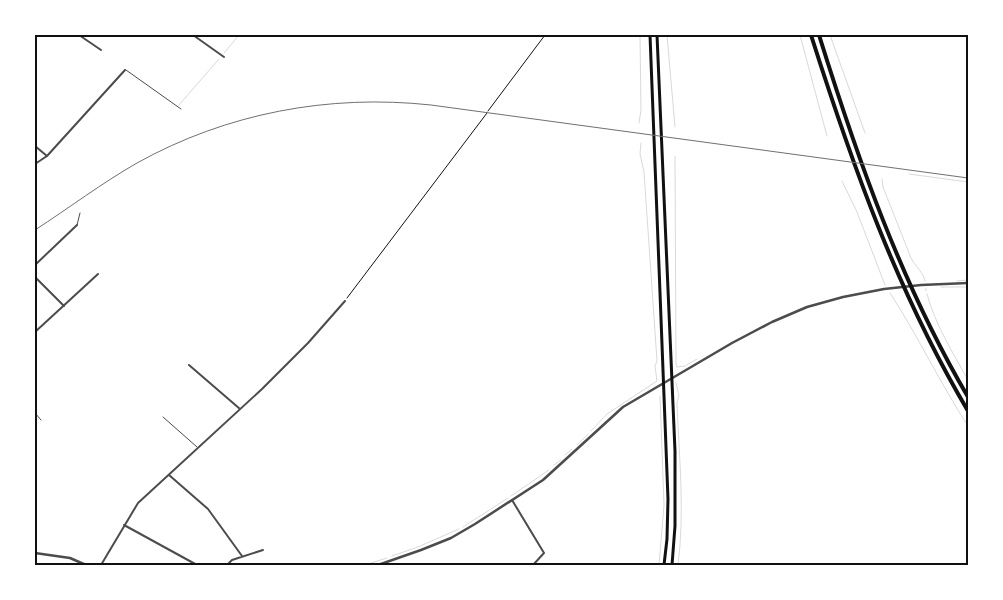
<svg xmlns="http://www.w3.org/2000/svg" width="1003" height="600" viewBox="0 0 1003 600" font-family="'Golos Text',sans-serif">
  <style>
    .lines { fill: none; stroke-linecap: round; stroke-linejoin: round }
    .stream { stroke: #d9d9d9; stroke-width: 1 }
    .path { stroke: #111; stroke-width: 1 }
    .service { stroke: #4c4c4c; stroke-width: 1 }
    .minor { stroke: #4c4c4c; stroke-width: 2 }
    .tertiary { stroke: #4c4c4c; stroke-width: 2.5 }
    .primary { stroke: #111; stroke-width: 3 }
    .motorway { stroke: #111; stroke-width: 4 }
    .rail { stroke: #707070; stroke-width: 1 }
    .neatline { fill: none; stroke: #111; stroke-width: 2 }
  </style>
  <rect width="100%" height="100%" fill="#fff"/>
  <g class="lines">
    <!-- stream -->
    <path class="stream" d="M 667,35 L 675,127
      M 800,35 L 827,136
      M 830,35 L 865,133
      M 224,53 L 239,35
      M 179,105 L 219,59
      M 639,123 L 641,110 L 640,35
      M 675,156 L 676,364 L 677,367 L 685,366 L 697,359
      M 909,174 L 968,182
      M 882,179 L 883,187 L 911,258 C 915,266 924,273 925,281
      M 842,181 L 857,212 L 885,285
      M 957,281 L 968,280
      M 941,287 L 968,287
      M 926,288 L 926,291
      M 890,293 C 918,336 940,383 968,426
      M 927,294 C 935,324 953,353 968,380
      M 676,383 L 679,395 L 677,403 C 679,457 685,511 678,565
      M 591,431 L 607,414 L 657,381 L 655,366 L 657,361 L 644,172 L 640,154 L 641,143
      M 577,445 L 588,434
      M 565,455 L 572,449
      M 554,465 L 561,460
      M 511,496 L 549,470
      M 463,527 L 508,498
      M 392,556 L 418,547 L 459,529
      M 371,563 L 387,558
      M 364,565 L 367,564
      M 659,565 L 664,505 L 660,396"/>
    <!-- path -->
    <path class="path" d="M 488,111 L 545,35
      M 347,298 L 487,113"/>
    <!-- service -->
    <path class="service" d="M 126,70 L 181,109
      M 77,225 L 80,213
      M 35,413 L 41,420
      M 163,417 L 197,447"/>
    <!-- minor -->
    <path class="minor" d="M 79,35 L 101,50
      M 193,35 L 224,57
      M 35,146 L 47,156
      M 35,164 L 47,156 L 125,70
      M 35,265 L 77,225
      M 35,277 L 64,306
      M 35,332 L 98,274
      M 189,365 L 240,409
      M 169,475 L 208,509 L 242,556
      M 512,500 L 544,553 L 533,565
      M 124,525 L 197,565
      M 101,565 L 138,503 L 262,389 L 308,343 L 345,301
      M 227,565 L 232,560 L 263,550"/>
    <!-- tertiary -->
    <path class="tertiary" d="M 35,553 L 70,558 L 86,565
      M 378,565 L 421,550 L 451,538 L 475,524 L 543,480 L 623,407 L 732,343 L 772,322 L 807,307 L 843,297 L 884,289 L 921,285 L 968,283"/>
    <!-- primary -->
    <path class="primary" d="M 650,35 L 668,499 L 667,539 L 664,565
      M 657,35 L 675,451 L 675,526 L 672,565"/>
    <!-- motorway -->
    <path class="motorway" d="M 811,35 C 853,167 897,291 968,411
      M 819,35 C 858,160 901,283 968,397"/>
    <!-- rail -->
    <path class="rail" d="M 35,230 C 69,208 102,183 137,163 C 227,113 329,94 431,105 L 968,178"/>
  </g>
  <!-- border -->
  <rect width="1003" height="600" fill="none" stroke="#ffffff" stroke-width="72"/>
  <rect x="36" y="36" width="931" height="528" class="neatline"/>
</svg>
